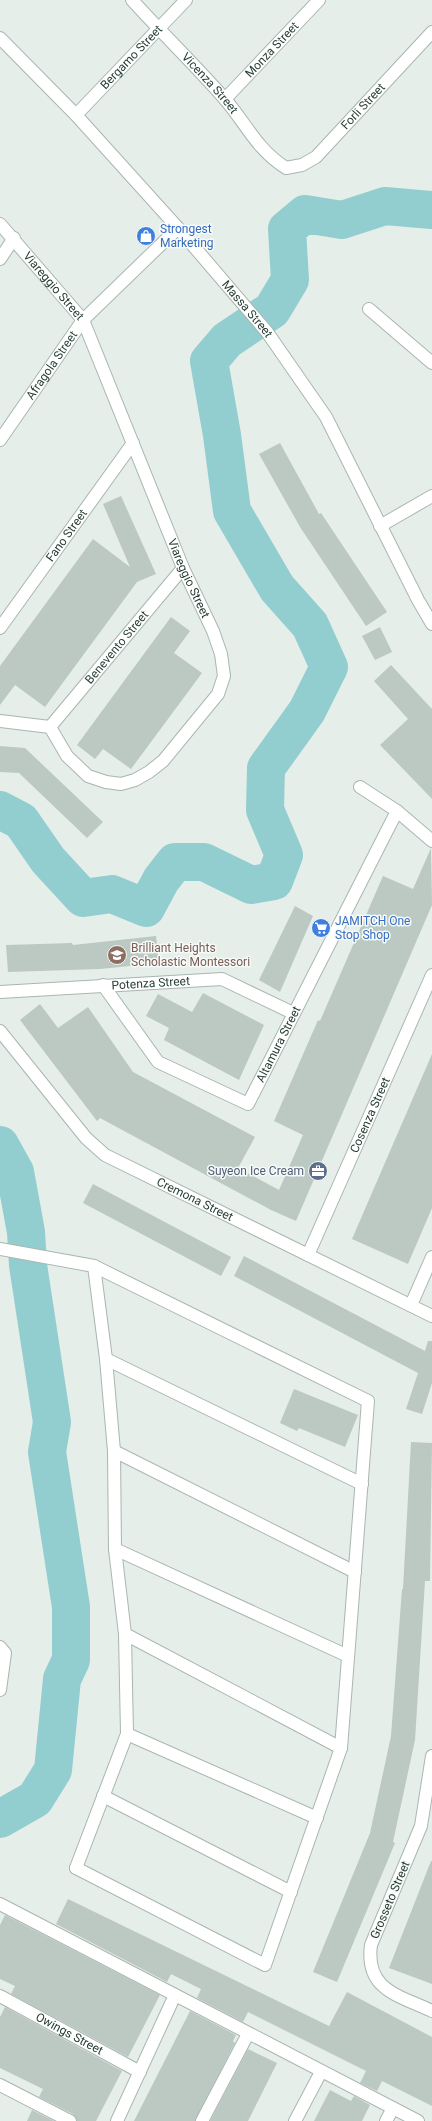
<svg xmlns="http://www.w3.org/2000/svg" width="432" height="2121" font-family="Roboto,sans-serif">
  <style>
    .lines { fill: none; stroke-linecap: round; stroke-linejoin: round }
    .river { stroke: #92cecf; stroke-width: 38 }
    .building { fill: #bbc9c2 }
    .minor-casing { stroke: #a9b6af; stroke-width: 14 }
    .tertiary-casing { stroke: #a9b6af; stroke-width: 14 }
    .minor { stroke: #fff; stroke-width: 12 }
    .tertiary { stroke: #fff; stroke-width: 12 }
    .labels { text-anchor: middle; stroke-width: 3; stroke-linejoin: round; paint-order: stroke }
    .street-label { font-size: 12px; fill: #263f35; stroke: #f7faf8 }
    .shop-label { font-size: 12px; fill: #366cbe; stroke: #f7faf8; text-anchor: start }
    .education-label { font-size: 12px; fill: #785e54; stroke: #f7faf8; text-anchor: start }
    .service-label { font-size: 12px; fill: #4e5e75; stroke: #f7faf8; text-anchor: end }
  </style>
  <rect width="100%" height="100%" fill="#e6eee9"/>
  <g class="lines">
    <!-- river -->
    <path class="river" d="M0,810L21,821L48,860L83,898L112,894L146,908L161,880L175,862H204L251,885L274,881L284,855L265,810L266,768L307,711L329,667L310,625L277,588L232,511L222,435L209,361L227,340L272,310L290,280L287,229L305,214L342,220L385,206L432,210
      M0,1145L15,1172L26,1232L28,1265L52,1422L47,1452L71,1607V1660L62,1679L53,1770L35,1799L0,1819"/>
  </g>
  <!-- building -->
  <path class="building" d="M280,443L319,514L321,513L387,612L366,626L300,527L259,454Z
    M121,496L156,574L137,582L45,707L15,685L0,705V666L93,539L130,567L103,504Z
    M171,617L190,631L174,653L202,673L131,769L103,749L95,759L77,745Z
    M380,627L392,652L375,660L362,636Z
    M391,665L432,709V799L380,745L408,719L374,681Z
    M0,746L25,748L103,822L87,838L19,773L0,772Z
    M431,848L432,905L296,1221L271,1210L100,1118L97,1121L20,1020L40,1004L58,1028L88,1007L133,1072L255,1137L238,1168L279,1190L303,1135L274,1121L318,1020L320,1021L383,876L413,889Z
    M295,906L313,916L280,992L259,980Z
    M156,936L159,963L100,969L8,972L6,945L72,943L73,945Z
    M203,993L264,1025L239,1080L164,1040L169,1028L146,1016L158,994L192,1012Z
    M432,1054V1208L408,1264L352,1239Z
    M93,1184L231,1257L221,1276L83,1203Z
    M244,1256L425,1351L428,1341H432V1383L422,1414L406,1409L418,1373L234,1276Z
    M294,1389L358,1415L345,1447L299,1428L297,1431L280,1423Z
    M411,1442L432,1443L430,1581H425L415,1740L393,1842L395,1843L337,1982L313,1972L370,1833L391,1736L402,1589H403Z
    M431,1861H432V1984L389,1968Z
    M68,1899L329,2026L347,1992L432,2037V2106L382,2081L377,2091L360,2083L366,2071L248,2012L243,2022L197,1998L201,1989L171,1974L167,1982L56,1924Z
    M5,1915L160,1995L128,2057L11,1994L15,1986L0,1979V1925Z
    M5,2007L122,2071L96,2121H77L73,2114L39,2097L43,2089L0,2068V2017Z
    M190,2011L236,2035L233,2041L235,2043L195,2121H134Z
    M248,2049L277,2063L248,2121H210Z
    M330,2090L351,2101L354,2096L370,2105L362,2121H314Z
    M32,2110L54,2121H27Z"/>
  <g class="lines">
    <defs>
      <g id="minor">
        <path id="s1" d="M132,0C162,33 194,64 224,98C246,123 256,149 286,168L302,165L316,157L432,32"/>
        <path id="s2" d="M225,99L319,0"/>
        <path id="s3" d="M76,115L186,0"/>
        <path id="s4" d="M0,224L83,320L183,568L213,631L221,654L224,676L218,694L163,761L149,772L135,780L121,784L106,782L88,776L67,756L50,727L0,721"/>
        <path d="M0,259L14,238"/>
        <path d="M369,309L432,363"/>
        <path id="s5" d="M0,440L83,320L178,228"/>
        <path d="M380,526L432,496"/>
        <path id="s6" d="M0,628L133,443"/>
        <path id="s7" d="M50,727L183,568"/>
        <path d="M360,787L397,811L432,841"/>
        <path id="s8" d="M103,985L158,1062L248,1104L397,811"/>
        <path id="s9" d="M0,992L222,979L293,1013"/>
        <path id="s10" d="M0,1031L86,1138L105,1155L432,1316"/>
        <path id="s11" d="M308,1255L432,975"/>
        <path d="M411,1305L432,1257"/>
        <path d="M106,1359L362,1484"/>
        <path d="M114,1451L355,1572"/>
        <path d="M115,1549L348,1656"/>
        <path d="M125,1634L341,1748"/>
        <path d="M0,1647L5,1653L0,1690"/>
        <path d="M127,1734L317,1818"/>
        <path d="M432,1756L421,1826L371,1945C365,1990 398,1995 432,2011"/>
        <path d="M103,1796L291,1892"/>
        <path d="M76,1868L265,1965L341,1748L368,1401L94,1266"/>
        <path d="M0,1904L418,2121"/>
        <path id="s12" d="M0,1996L140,2072"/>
        <path d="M117,2121L175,1995"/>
        <path d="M202,2121L248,2034"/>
        <path d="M295,2121L321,2072"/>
        <path d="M386,2121L393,2108"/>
      </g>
      <g id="tertiary">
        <path id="s13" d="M0,38L76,115L178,228L267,332L326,417L418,600L432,624"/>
        <path d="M0,1249L94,1266L106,1359L114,1451L115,1549L125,1634L127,1734L76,1868"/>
        <path d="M0,2085L70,2121"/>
      </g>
    </defs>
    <!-- minor casing -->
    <use href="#minor" class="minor-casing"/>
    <!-- tertiary casing -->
    <use href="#tertiary" class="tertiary-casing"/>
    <!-- minor -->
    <use href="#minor" class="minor"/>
    <!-- tertiary -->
    <use href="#tertiary" class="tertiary"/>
  </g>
  <!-- icons -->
  <defs>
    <symbol id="shop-disc" viewBox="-11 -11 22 22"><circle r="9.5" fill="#3f7fe0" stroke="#f7faf8"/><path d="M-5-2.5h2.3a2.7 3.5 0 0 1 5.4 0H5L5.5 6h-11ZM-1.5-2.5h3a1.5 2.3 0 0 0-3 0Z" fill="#fff"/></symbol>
    <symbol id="supermarket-disc" viewBox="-11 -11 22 22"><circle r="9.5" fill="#3f7fe0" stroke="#f7faf8"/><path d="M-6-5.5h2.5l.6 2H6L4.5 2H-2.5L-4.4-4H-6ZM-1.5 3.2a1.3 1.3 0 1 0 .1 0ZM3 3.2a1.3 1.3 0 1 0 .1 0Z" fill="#fff"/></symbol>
    <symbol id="school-disc" viewBox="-11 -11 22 22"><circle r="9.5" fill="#8d6e63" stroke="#f7faf8"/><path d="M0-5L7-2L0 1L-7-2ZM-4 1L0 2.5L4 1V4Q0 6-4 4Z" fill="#fff"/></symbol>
    <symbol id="office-disc" viewBox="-11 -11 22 22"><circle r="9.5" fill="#5c6f8a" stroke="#f7faf8"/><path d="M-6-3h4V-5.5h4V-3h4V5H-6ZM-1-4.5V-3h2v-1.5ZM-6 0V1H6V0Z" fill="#fff"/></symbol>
  </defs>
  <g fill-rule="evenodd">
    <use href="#shop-disc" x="135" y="225" width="22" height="22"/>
    <use href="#supermarket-disc" x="310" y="917" width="22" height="22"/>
    <use href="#school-disc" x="106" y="944" width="22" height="22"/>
    <use href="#office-disc" x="307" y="1160" width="22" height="22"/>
  </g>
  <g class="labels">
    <!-- street labels -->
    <g class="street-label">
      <text dy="4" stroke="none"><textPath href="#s2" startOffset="68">Monza Street</textPath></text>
      <text dy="4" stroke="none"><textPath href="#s3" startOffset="80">Bergamo Street</textPath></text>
      <text dy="4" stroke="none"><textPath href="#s1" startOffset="114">Vicenza Street</textPath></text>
      <text dy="4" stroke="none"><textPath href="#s1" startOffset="330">Forli Street</textPath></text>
      <text dy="4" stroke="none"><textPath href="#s4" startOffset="82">Viareggio Street</textPath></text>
      <text dy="4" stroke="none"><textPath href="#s13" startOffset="367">Massa Street</textPath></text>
      <text dy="4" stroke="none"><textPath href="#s5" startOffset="91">Afragola Street</textPath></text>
      <text dy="4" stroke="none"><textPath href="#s6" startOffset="114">Fano Street</textPath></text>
      <text dy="4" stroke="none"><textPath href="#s4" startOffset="406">Viareggio Street</textPath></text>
      <text dy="4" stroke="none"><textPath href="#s7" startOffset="104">Benevento Street</textPath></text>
      <text dy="4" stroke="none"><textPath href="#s9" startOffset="151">Potenza Street</textPath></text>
      <text dy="4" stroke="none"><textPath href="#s8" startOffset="261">Altamura Street</textPath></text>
      <text dy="4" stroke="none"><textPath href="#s11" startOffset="153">Cosenza Street</textPath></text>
      <text dy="4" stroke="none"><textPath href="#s10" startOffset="263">Cremona Street</textPath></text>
      <text transform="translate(390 1900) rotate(-67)" y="4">Grosseto Street</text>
      <text dy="4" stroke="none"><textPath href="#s12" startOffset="79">Owings Street</textPath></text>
    </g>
    <!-- shop labels -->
    <g class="shop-label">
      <text x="160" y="233">Strongest<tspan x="160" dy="14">Marketing</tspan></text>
      <text x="335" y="925">JAMITCH One<tspan x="335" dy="14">Stop Shop</tspan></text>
    </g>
    <!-- education labels -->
    <g class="education-label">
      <text x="131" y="952">Brilliant Heights<tspan x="131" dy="14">Scholastic Montessori</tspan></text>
    </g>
    <!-- service labels -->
    <g class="service-label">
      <text x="304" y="1175">Suyeon Ice Cream</text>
    </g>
  </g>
</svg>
